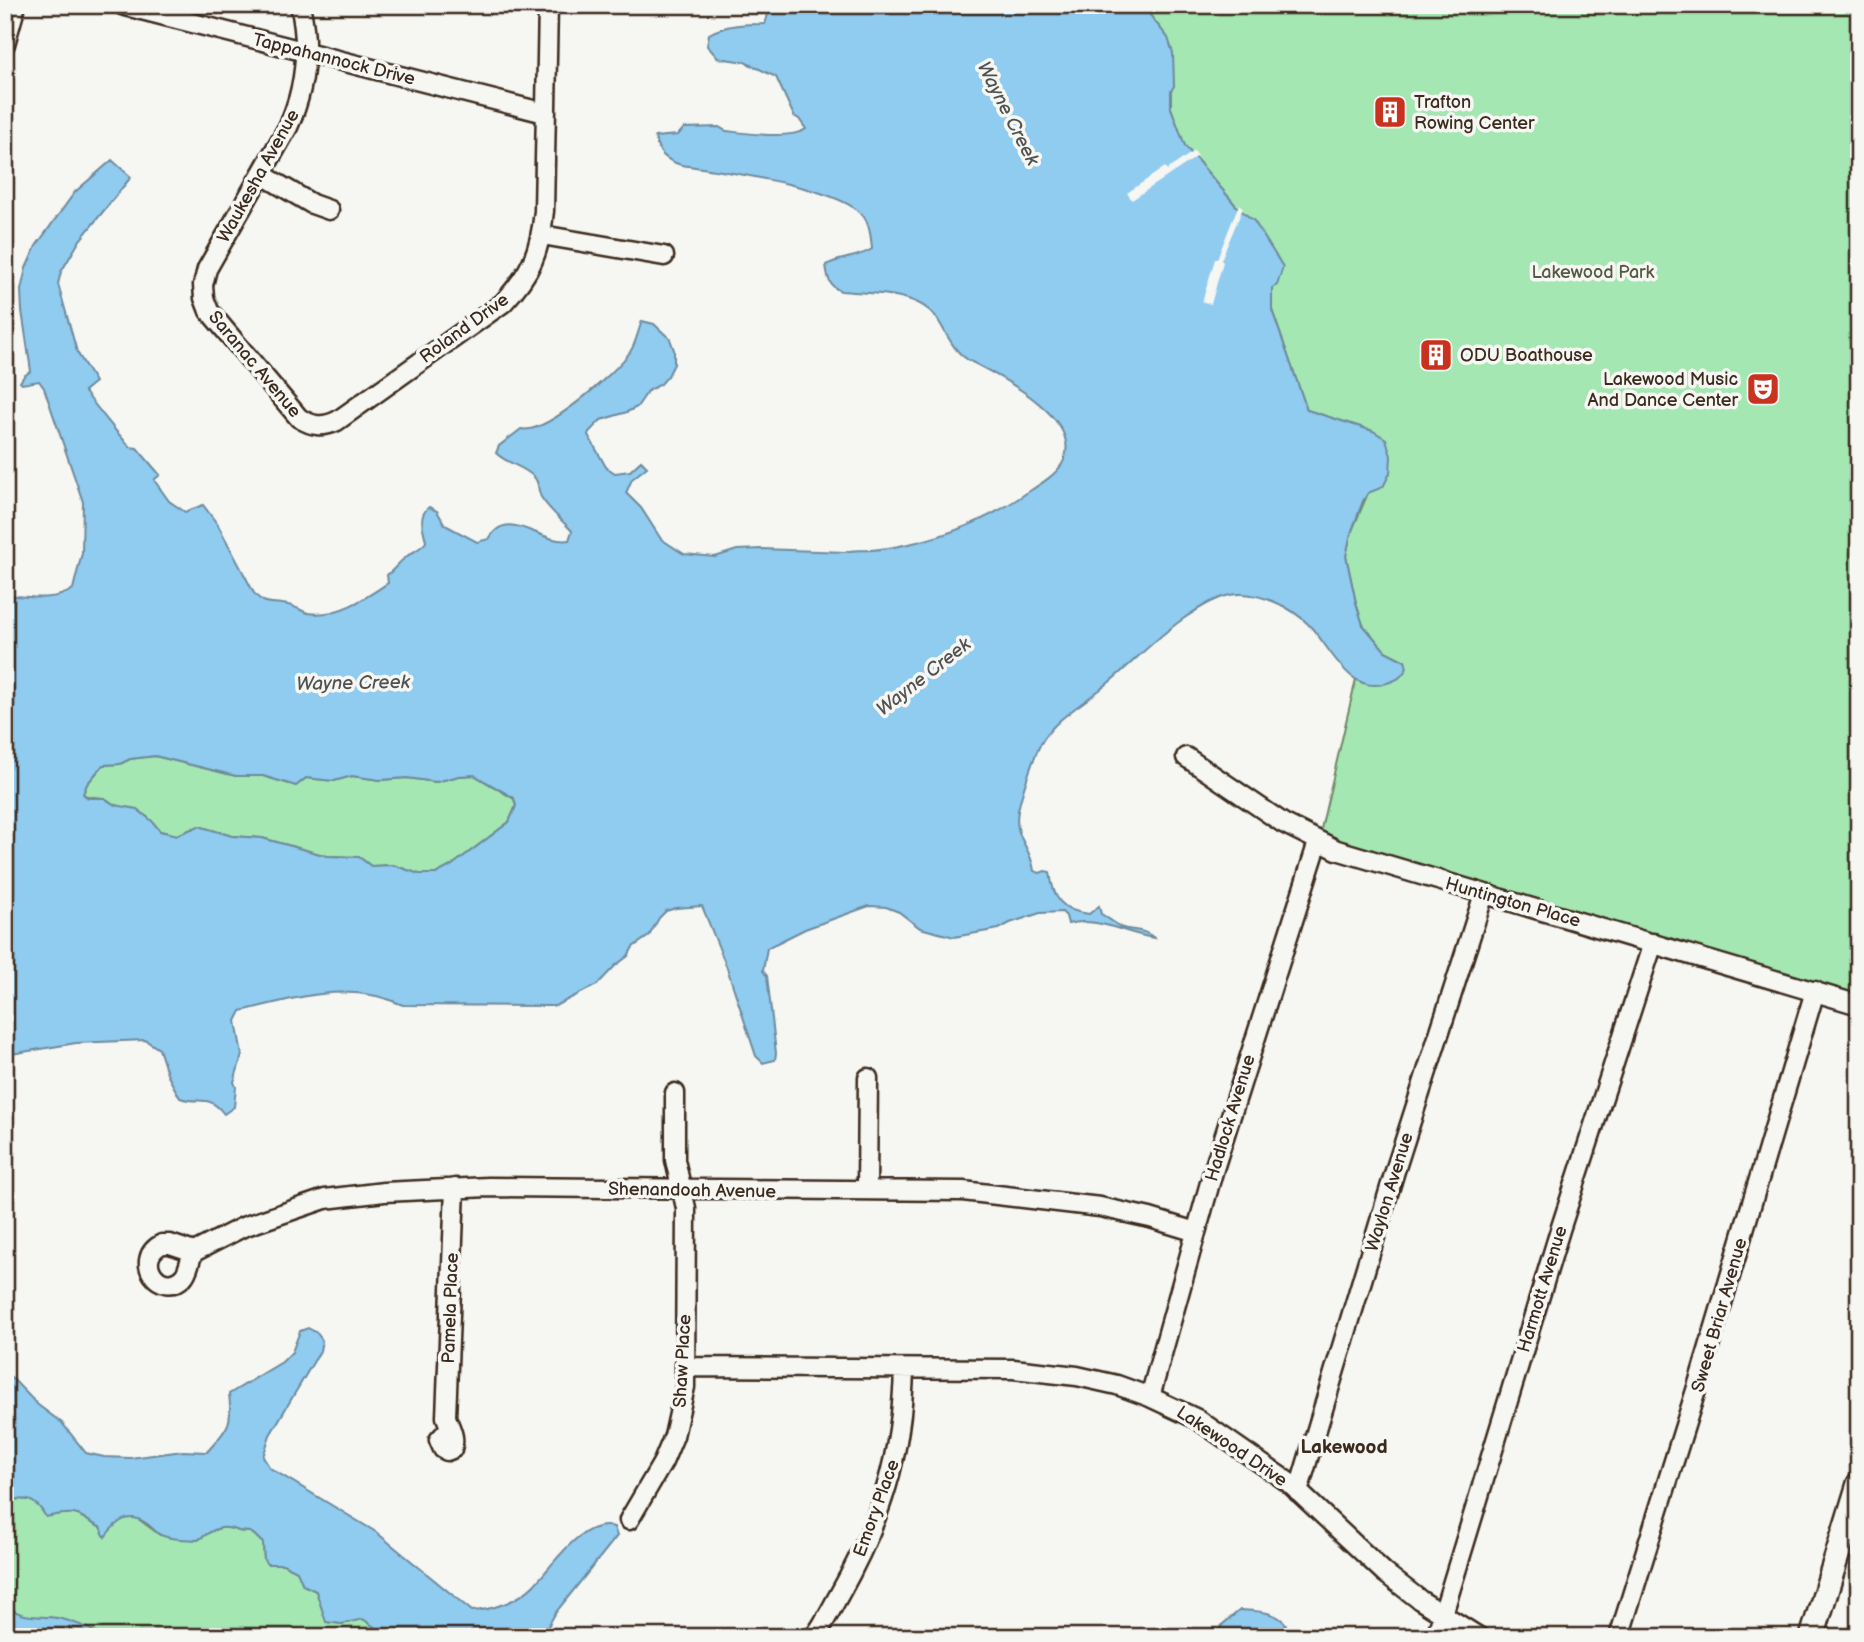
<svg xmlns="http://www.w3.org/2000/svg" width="1864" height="1642" font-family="'Balsamiq Sans',sans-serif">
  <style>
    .green { fill: #a4e7b2; stroke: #708868; stroke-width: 2 }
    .water { fill: #90cbf0; stroke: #6e8b9c; stroke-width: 2; fill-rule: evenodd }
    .pier { fill: #f6f6f2 }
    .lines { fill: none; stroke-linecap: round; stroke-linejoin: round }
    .minor-casing { stroke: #3b2a1e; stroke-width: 23 }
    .tertiary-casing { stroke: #3b2a1e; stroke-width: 28 }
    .minor { stroke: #f6f6f2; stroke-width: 18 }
    .tertiary { stroke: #f6f6f2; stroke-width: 23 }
    .labels { text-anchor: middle; stroke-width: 7; stroke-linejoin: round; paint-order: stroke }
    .street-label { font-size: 18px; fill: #3b2a1e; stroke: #f6f6f2 }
    .poi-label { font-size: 18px; fill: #3b2a1e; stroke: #f6f6f2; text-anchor: start }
    .park-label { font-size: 18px; fill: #555943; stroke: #f6f6f2 }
    .water-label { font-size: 19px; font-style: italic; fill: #505252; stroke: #f6f6f2 }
    .neighbourhood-label { font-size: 19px; font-weight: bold; fill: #3b2a1e; stroke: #f6f6f2 }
  </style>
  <rect width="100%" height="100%" fill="#f6f6f2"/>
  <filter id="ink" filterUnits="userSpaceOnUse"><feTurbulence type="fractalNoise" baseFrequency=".0143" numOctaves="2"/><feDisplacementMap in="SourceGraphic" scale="14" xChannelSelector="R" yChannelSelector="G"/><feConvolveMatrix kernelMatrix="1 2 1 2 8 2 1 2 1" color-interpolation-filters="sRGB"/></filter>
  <g filter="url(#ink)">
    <!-- green -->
    <path class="green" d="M1149,5H1859V1006L1318,842L1356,679L1363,683L1405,661L1385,651L1363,625L1356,603L1346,556L1351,533L1368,493L1373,431L1307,410L1272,310V288L1238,208L1185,146L1171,108L1168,38L1150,15Z
      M155,756L236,776H263L296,786L306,778L334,781L352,776L380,780L407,778L436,782L459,776L474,775L514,799L516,806L509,822L451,866L436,874H419L393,865L371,866L359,857L327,856L262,838L232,836L199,826L177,835L160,831C143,809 140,814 116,805C112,804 110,801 106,799C98,796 91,799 83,794L87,784L103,765L120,764L130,759Z
      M5,1500C26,1498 35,1497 46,1516C55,1515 69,1512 78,1515C85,1518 92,1524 100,1527L125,1518H137L160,1535L198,1540C214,1529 220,1524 239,1531C242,1532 246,1531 250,1532C255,1534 259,1540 263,1543L264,1560L283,1564L298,1571L303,1585L316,1591L327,1622L342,1624L363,1619L389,1637H102L58,1618L25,1616L11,1610L5,1602Z"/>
    <!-- water -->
    <path class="water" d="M766,5H1149L1150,15L1168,38L1173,53L1174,86L1171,91V108L1185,146L1238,208L1254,221L1283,267L1277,285L1272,288V310L1307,410L1373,431L1386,439L1391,456L1390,473L1383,487L1368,493L1363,501L1351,533L1346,556L1356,603L1363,625L1385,651L1405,661L1407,668C1401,678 1397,680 1387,683C1348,696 1330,645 1308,624C1291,607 1265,595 1241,594C1222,593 1199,608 1183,619C1154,639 1130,666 1102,688C1080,706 1054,719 1040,745C1033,759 1021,795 1018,811C1013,838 1031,846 1034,871L1040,873L1045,871L1050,872C1053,898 1061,911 1089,914L1099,906L1101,914C1108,918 1115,924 1121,927C1133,932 1143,928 1154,938C1125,934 1097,916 1068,924L1066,916L1062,912L1040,913L1010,923L999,929L954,937L920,928L899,912L886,907L869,906L805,929L767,948L763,971L767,976L776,1053L775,1060L763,1063L756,1056L727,968L702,906L676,908L666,911L659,918L649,936L633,947L628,956L615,966L597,985L555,1006L403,1005C347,980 298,998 241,1011L236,1021L242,1055L234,1082L236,1087L234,1107L224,1114C208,1093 201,1105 180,1098L168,1076L159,1049L145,1040L76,1043L5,1055V595C27,597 55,602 73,589L82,553L83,502L44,388L39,381L22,384L20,382L24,376L31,371L22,311L21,290L26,268L36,246L75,192L112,160L131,177L80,240L61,272L58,284L77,352L95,382L84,391L116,431L130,447L137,448L160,475L154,480L169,501L185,512L203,505L218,525L254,593C265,607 273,601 288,605C295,606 301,611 308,613C337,618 366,598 388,583L387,575C395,569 399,562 406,557C413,551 421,549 426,542C424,529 417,516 429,507L437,511L445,525L477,542L489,539C508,505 541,545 569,540L572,531C562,520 549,510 541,497C537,490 540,483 534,477C524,466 507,464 496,453L499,446L521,429C546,435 615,373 630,352C636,343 638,331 642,321L654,324L670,339L674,350V364L668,376L661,384L648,391L637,407L627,412L601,420L589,432L588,435L606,467L615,473L630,471L641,461L647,467L632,479L626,493L641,508L661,539L684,554L715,557L737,550L762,549L845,552C854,549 862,551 871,550C885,549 900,546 913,543C952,534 992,517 1025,494C1037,486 1054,477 1062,464C1087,420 1001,377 972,362C953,353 947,333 936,317C915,291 871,294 841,291C828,286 828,277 826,265C842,257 858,258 872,249C871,238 870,226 864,217C843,187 720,171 681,165C666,160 658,154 655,137L678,135L684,128L719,127L726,131C745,133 790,140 806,129L799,119L794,116L776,77L745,62L718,58L707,46L709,34C727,24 745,24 765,24L769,11ZM155,756L236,776H263L296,786L306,778L334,781L352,776L380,780L407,778L436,782L459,776L474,775L514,798L516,806L509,822L451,866L436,874H419L393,865L371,866L359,857L327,856L262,838L232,836L199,826L177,835L160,831L152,821L137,809L115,805L104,798H88L83,794L87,784L103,765L120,764L130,759Z
      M308,1328L317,1333L322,1340L320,1351L270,1435L263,1457L270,1468L376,1532L472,1611C492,1610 518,1601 533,1586C553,1566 581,1518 614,1527L617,1536L556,1612L542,1637H389L363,1619L342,1624L326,1622L316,1591L303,1585L297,1571L283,1564H267L264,1560L263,1543C259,1540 255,1534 250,1532C246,1531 242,1532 239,1531C220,1524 214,1529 198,1540C186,1539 169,1540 159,1534C154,1531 151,1526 146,1523C128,1511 116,1522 105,1537L100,1527C92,1524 85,1518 78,1515C69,1512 55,1515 46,1517C35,1497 26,1498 5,1500V1371L38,1405L62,1423L86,1453L104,1457L130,1458L183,1451L207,1452C227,1429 233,1426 229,1394L282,1362L292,1352L300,1331Z
      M5,1602C18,1620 36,1615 56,1618C69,1620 92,1628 102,1637H5Z
      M1240,1610C1256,1611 1276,1611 1286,1624L1281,1637H1215L1223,1624Z"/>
    <!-- pier -->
    <path class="pier" d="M1194,151L1198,156L1132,200L1127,193L1165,167L1167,170Z
      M1239,204L1243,208L1221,260L1223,262L1211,304L1202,302L1215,259H1217Z"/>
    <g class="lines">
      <defs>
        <path id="minor" d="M122,5L545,113
          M300,5C310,48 306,87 288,127L207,269L203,285L204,298L209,311L299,418C312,426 322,428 337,421L503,303C531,273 540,252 544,211L548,5
          M5,44L16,5
          M261,174L312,204L329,210
          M542,235L664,256
          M1186,757L1283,823L1337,850L1859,1005
          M867,1190L868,1078
          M162,1244H170L194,1252C189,1260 189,1271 183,1277C162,1299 131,1260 162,1244Z
          M194,1252L243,1227L325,1199L384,1192L488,1187L963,1191L1100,1207L1150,1218L1196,1232
          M685,1367L1013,1369L1077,1376L1117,1385L1150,1397L1197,1419L1288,1482L1385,1573L1420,1600L1479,1637
          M1150,1397L1213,1172L1318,842
          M450,1428L439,1440L443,1449L447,1451L452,1449C456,1437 450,1428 446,1417L455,1188
          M1298,1492L1395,1171L1484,894
          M629,1520L663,1462L674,1436L685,1387L686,1208L675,1160V1093
          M814,1637C824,1624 831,1609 839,1595C881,1520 902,1456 904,1369
          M1436,1637L1560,1230L1653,943
          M1619,1637L1698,1384L1815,991"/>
        <path id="tertiary" d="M1812,1637L1859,1484"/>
      </defs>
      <!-- minor casing -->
      <use href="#minor" class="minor-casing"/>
      <!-- tertiary casing -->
      <use href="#tertiary" class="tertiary-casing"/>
      <!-- minor -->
      <use href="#minor" class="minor"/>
      <!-- tertiary -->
      <use href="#tertiary" class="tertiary"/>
    </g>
  </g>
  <!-- icons -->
  <defs>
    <symbol id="building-square" viewBox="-11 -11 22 22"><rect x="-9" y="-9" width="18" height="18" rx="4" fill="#c8321e" stroke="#f6f6f2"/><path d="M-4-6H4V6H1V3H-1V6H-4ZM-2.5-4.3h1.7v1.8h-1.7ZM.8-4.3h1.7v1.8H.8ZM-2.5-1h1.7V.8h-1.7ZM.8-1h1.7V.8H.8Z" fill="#fff"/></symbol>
    <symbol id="theatre-square" viewBox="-11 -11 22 22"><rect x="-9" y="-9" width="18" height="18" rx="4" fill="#c8321e" stroke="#f6f6f2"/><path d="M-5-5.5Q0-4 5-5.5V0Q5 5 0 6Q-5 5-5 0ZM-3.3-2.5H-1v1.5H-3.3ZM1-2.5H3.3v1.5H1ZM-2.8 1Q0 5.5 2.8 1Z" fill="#fff"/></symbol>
  </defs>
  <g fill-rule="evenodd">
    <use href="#building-square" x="1371" y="93" width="38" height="38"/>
    <use href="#building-square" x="1417" y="336" width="38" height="38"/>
    <use href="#theatre-square" x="1744" y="370" width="38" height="38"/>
  </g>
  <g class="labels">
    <!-- street labels -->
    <g class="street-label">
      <text transform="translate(334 59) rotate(14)" y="6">Tappahannock Drive</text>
      <text transform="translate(258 176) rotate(-61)" y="6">Waukesha Avenue</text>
      <text transform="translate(464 328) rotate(-36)" y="6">Roland Drive</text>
      <text transform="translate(255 364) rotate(50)" y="6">Saranac Avenue</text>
      <text transform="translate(1513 902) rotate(16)" y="6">Huntington Place</text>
      <text transform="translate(1230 1118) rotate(-73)" y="6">Hadlock Avenue</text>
      <text transform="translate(692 1190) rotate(1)" y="6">Shenandoah Avenue</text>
      <text transform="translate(1389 1192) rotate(-73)" y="6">Waylon Avenue</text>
      <text transform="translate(1542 1289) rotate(-73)" y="6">Harmott Avenue</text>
      <text transform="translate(450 1308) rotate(-88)" y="6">Pamela Place</text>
      <text transform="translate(1719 1315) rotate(-74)" y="6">Sweet Briar Avenue</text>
      <text transform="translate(682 1361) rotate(-87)" y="6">Shaw Place</text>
      <text transform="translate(1232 1446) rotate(34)" y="6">Lakewood Drive</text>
      <text transform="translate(876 1508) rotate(-70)" y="6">Emory Place</text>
    </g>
    <!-- poi labels -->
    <g class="poi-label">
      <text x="1414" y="108">Trafton<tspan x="1414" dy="21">Rowing Center</tspan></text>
      <text x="1460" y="361">ODU Boathouse</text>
      <text x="1738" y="385" text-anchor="end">Lakewood Music<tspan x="1738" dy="21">And Dance Center</tspan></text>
    </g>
    <!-- park labels -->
    <g class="park-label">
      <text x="1593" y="278">Lakewood Park</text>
    </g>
    <!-- water labels -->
    <g class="water-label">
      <text transform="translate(1009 113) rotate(63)" y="7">Wayne Creek</text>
      <text transform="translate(923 676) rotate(-38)" y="7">Wayne Creek</text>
      <text transform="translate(353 682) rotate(-1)" y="7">Wayne Creek</text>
    </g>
    <!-- neighbourhood labels -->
    <g class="neighbourhood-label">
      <text x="1344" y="1453">Lakewood</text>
    </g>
  </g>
  <!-- margin -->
  <rect width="1864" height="1642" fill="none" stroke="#f6f6f2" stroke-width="28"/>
  <rect x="14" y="14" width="1836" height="1614" fill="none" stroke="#3b2a1e" stroke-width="2.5" filter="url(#ink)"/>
</svg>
